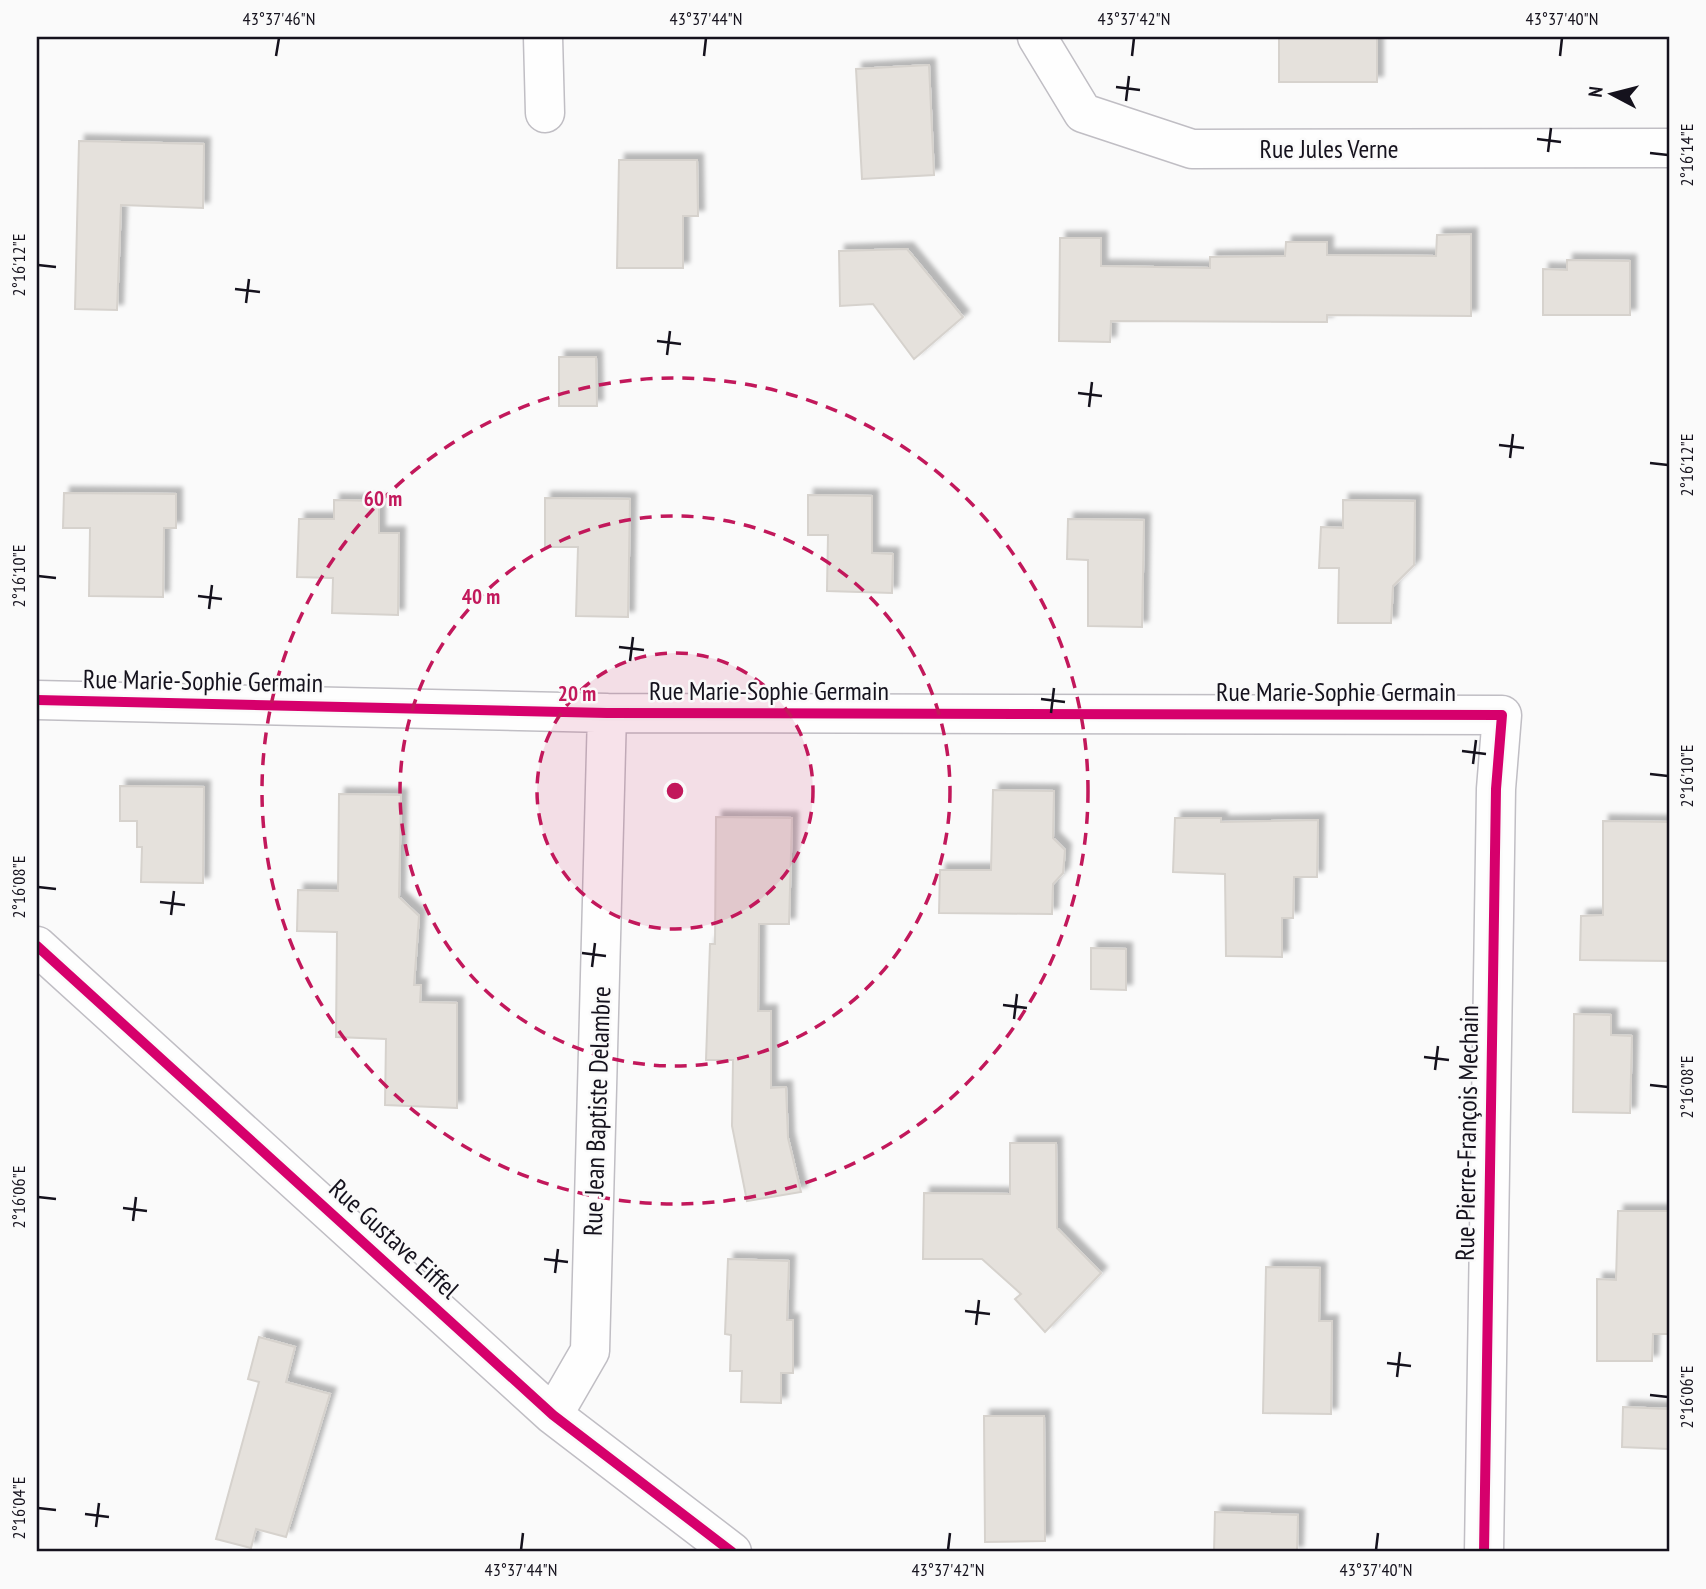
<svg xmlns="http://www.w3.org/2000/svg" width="1706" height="1589" font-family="'PT Sans Narrow',sans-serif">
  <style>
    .building { fill: #e5e1dc; stroke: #d6d2cd; stroke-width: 2; filter: url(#shadow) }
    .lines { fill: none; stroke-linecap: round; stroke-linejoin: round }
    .minor-casing { stroke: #c0bec4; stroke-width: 41 }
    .minor { stroke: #fefefe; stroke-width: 38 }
    .cycleway-casing { stroke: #fafafa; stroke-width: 15 }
    .cycleway { stroke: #d6006c; stroke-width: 10 }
    .ticks { fill: none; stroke: #15121d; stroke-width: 2.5 }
    .ring { fill: none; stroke: #c2185b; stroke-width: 3.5; stroke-dasharray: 12 9 }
    .labels { text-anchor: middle; stroke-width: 5; stroke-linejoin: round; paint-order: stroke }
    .street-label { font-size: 26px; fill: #15121d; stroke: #fafafa }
    .centre { fill: #c2185b; stroke: #fafafa; stroke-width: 3.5 }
    .ring-label { font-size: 21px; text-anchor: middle; font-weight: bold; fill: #c2185b; stroke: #fafafa; stroke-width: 5; stroke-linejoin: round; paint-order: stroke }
    .neatline { fill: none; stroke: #15121d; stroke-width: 2.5 }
    .ticks-label { font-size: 18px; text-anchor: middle; fill: #15121d }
  </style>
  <defs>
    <filter id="shadow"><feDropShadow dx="6" dy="-6" stdDeviation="2" flood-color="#0004"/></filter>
  </defs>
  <rect width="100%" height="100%" fill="#fafafa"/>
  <!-- building -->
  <path class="building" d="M1279,37H1377V82H1279Z
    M929,65L934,175L862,179L856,69Z
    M79,141L204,144L203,208L121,205L117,310L75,309Z
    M619,160H697L698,216H683V268H617Z
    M1471,234V316L1327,315V322L1111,321L1110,342L1059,341L1060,238H1101V266L1210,268V257L1285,256L1286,242H1327V255L1436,256L1437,235Z
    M907,249L963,317L914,359L873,304L840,306L839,251Z
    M1567,260L1630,261V315H1543V269L1567,270Z
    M559,357H596L597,406H559Z
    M64,493L176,494V528H164L163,597L89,596L90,528H63Z
    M808,495L872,496V553L893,554L892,593L827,591L828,535H808Z
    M545,498L630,499L628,617L576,616L578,547H545Z
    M334,500L379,501V533H399L398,615L332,613L333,578L297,577L299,519H334Z
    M1343,500L1415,501L1414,565L1393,586L1391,623H1338L1339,568H1319L1321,527L1343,528Z
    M1068,519L1144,520L1142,627L1088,626V560L1067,559Z
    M120,786L204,787L203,883L141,882L142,847H137V821H120Z
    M993,790L1054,791L1053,838L1065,850L1063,873L1053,884L1052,914L939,913L940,870H991Z
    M339,794L401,795L399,897L419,916L414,985H421L420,1002L457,1003V1108L385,1105L386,1039L336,1037L337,932L297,931L298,890L338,891Z
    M716,817L792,818L789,924H759L758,1011H771V1088L786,1087L788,1138L801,1192L747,1201L732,1126L733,1060H706L710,944H715Z
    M1175,818H1221V822L1318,820L1317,877H1294L1293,918H1282V957L1226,956L1225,874L1173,872Z
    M1603,821L1669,822V961L1580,960L1581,916L1603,915Z
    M1091,948L1126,949V990L1091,989Z
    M1574,1014L1611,1015V1035L1632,1036L1630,1113L1573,1112Z
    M1010,1143H1056L1057,1228L1101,1273L1045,1332L1015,1299L1021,1294L982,1259H923L924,1193L1010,1194Z
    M1618,1211H1669V1334H1653L1652,1361H1597V1279L1616,1280Z
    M728,1259L789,1261L787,1320H793V1373H781V1403L741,1402L742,1371H730L731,1335L725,1334Z
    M1266,1267L1320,1268L1319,1321H1332L1331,1414L1263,1413Z
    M259,1337L295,1347L286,1382L330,1394L286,1537L256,1529L251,1548L216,1539L259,1382L248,1379Z
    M1623,1407L1669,1409V1449L1622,1447Z
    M984,1416H1044L1045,1541L985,1542Z
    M1215,1512L1298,1515L1297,1552H1214Z"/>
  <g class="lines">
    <defs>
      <path id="minor" d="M543,37L545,113
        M1037,37L1083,113L1192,149L1669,148
        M37,700L607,713L1502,715L1496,789L1484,1552
        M37,946L553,1415L732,1552
        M553,1415L590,1351L607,713"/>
    </defs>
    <!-- minor casing -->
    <use href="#minor" class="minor-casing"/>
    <!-- minor -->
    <use href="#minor" class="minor"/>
    <defs>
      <path id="cycleway" d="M37,700L607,713L1502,715L1496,789L1484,1552
        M37,946L553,1415L732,1552"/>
    </defs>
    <!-- cycleway casing -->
    <use href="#cycleway" class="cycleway-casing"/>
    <!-- cycleway -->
    <use href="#cycleway" class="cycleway"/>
  </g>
  <!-- ticks -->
  <path class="ticks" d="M276,56L279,38M704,56L706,38M1132,56L1134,38M1560,56L1562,38M1116,87L1140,90M1126,101L1129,76M1537,139L1561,142M1548,152L1551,128M1650,153L1668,155M38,265L56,267M235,289L260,292M246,303L249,279M657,341L681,344M667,355L670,331M1078,393L1102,396M1089,407L1092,382M1499,445L1524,448M1510,458L1513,434M1650,463L1668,465M38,576L56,578M198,596L222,599M209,609L212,585M619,647L644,650M630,661L633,637M1041,699L1065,702M1051,713L1054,688M1462,751L1486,754M1473,764L1476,740M1650,774L1668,776M38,887L56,889M160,902L185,905M171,915L174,891M582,953L606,956M592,967L595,943M1003,1005L1027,1008M1014,1019L1017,994M1424,1057L1449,1060M1435,1070L1438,1046M1650,1085L1668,1087M38,1197L56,1199M123,1208L147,1211M133,1221L136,1197M544,1259L568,1262M555,1273L558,1249M965,1311L990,1314M976,1325L979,1300M1387,1363L1411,1366M1397,1377L1400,1352M1650,1395L1668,1397M38,1508L56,1510M85,1514L109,1517M96,1527L99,1503M521,1550L523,1533M948,1550L950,1533M1376,1550L1378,1533"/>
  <!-- distance rings -->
  <circle cx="675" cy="791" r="138" fill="#c2185b" fill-opacity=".12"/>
  <g class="ring">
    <circle cx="675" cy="791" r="138"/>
    <circle cx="675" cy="791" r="275"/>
    <circle cx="675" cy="791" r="413"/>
  </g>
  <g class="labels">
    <!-- street labels -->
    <g class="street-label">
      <text x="1329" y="158">Rue Jules Verne</text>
      <text transform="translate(203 681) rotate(1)" y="9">Rue Marie-Sophie Germain</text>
      <text x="769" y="700">Rue Marie-Sophie Germain</text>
      <text x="1336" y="701">Rue Marie-Sophie Germain</text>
      <text transform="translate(597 1111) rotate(-88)" y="9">Rue Jean Baptiste Delambre</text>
      <text transform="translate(1467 1133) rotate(-89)" y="9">Rue Pierre-François Mechain</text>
      <text transform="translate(394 1239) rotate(42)" y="9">Rue Gustave Eiffel</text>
    </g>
  </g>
  <circle cx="675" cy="791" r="10" class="centre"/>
  <g class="ring-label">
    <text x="383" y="506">60 m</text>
    <text x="481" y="604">40 m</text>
    <text x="577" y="701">20 m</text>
  </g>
  <!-- border -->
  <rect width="1706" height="1589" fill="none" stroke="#fafafa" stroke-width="77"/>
  <!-- north arrow -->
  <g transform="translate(1612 94) rotate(277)" stroke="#fafafa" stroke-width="5" paint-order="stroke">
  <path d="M0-5L12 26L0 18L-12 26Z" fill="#15121d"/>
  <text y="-10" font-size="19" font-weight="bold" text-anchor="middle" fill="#15121d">N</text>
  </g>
  <rect x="38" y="38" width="1630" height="1512" class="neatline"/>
  <g class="ticks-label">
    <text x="279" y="25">43°37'46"N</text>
    <text x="706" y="25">43°37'44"N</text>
    <text x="1134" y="25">43°37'42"N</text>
    <text x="1562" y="25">43°37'40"N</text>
    <text transform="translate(1687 155) rotate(-90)" y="6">2°16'14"E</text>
    <text transform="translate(19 265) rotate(-90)" y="6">2°16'12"E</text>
    <text transform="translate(1687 465) rotate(-90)" y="6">2°16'12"E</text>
    <text transform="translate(19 576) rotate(-90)" y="6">2°16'10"E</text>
    <text transform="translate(1687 776) rotate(-90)" y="6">2°16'10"E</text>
    <text transform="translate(19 887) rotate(-90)" y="6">2°16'08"E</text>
    <text transform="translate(1687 1087) rotate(-90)" y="6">2°16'08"E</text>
    <text transform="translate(19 1197) rotate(-90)" y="6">2°16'06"E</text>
    <text transform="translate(1687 1397) rotate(-90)" y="6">2°16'06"E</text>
    <text transform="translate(19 1508) rotate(-90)" y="6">2°16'04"E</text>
    <text x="521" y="1576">43°37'44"N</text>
    <text x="948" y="1576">43°37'42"N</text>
    <text x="1376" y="1576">43°37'40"N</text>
  </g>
</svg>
